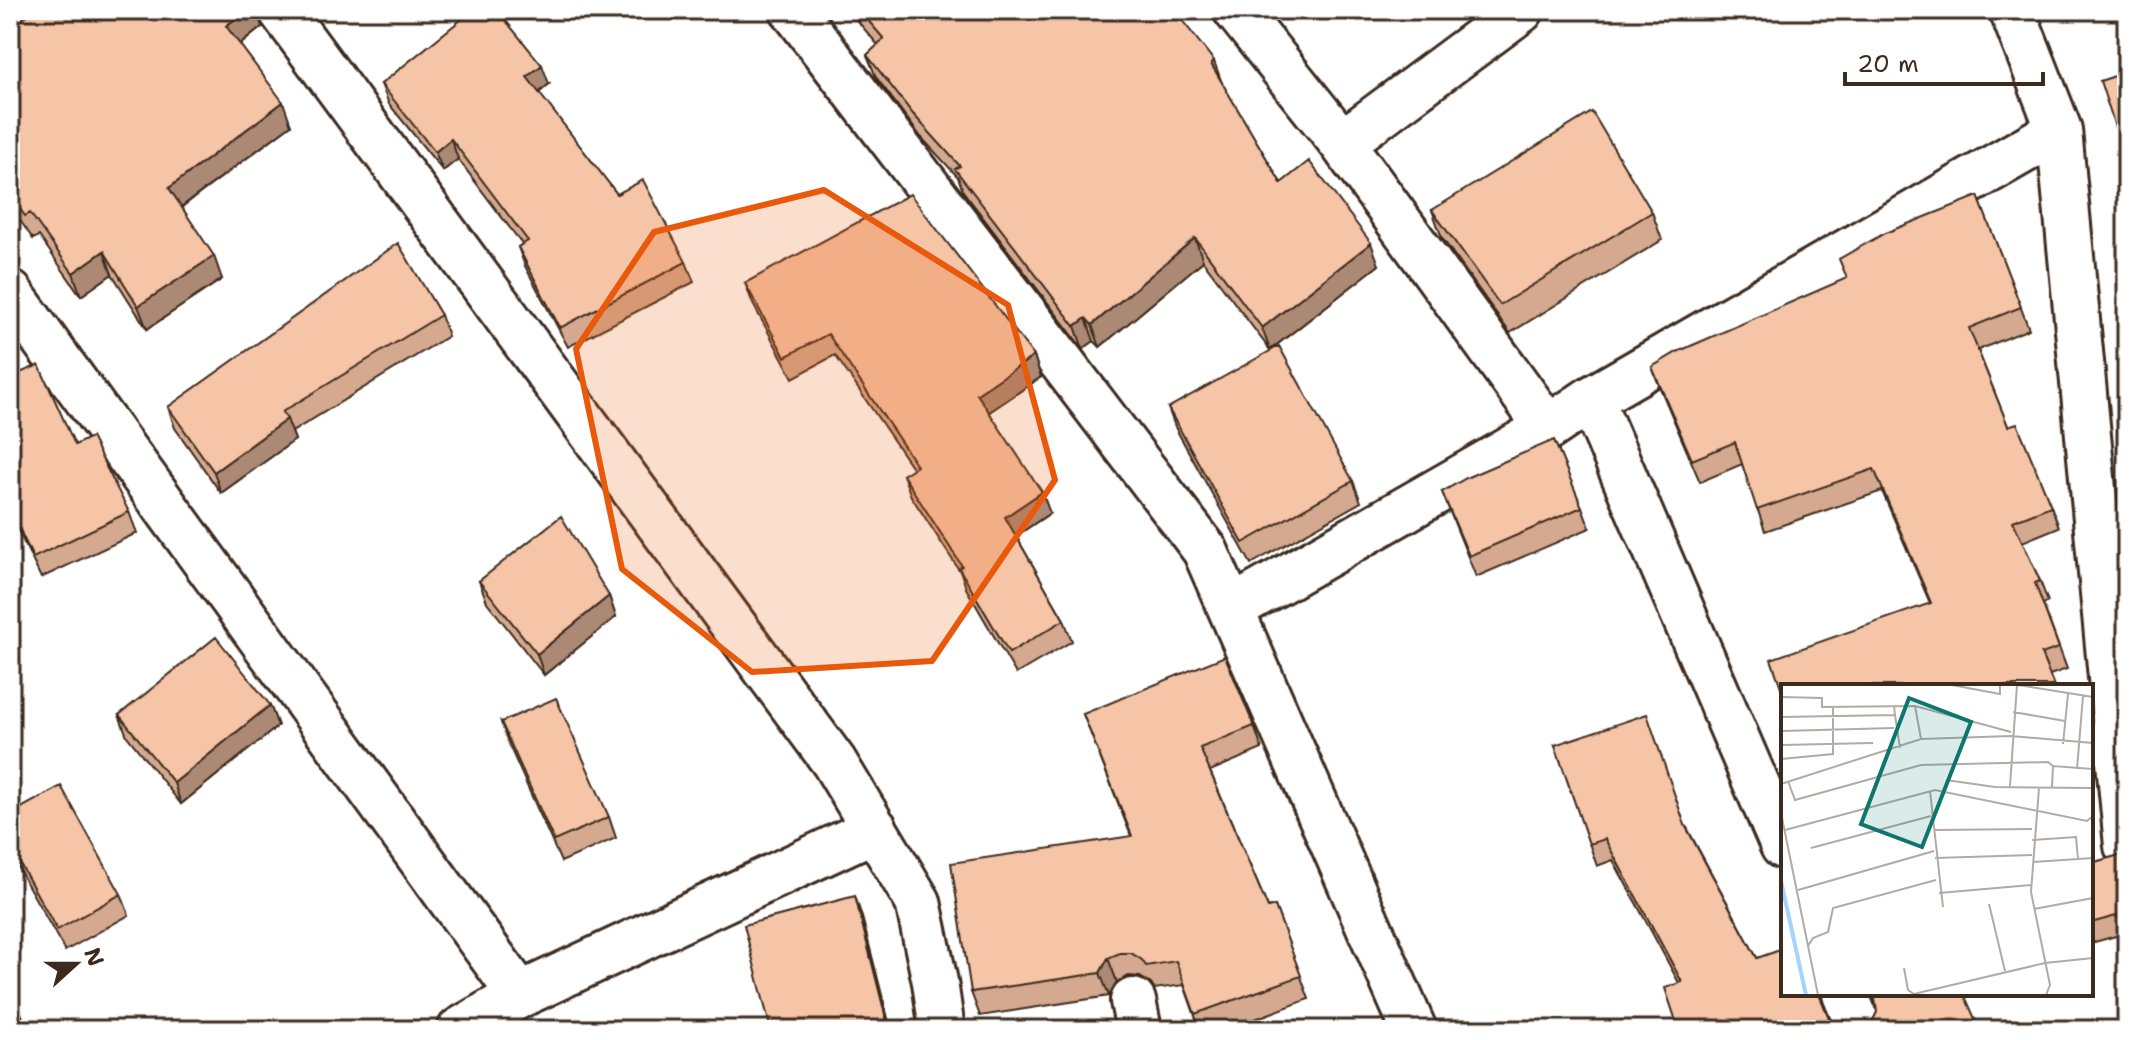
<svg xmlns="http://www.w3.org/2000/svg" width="2137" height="1040" font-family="'Shantell Sans',sans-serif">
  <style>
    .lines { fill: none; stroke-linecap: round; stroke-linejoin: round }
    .minor-casing { stroke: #3b2a1e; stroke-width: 50 }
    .minor { stroke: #fff; stroke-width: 44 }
    .wall { fill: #d4a98f; stroke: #3b2a1e; stroke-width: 2 }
    .shaded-wall { fill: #ac8974; stroke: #3b2a1e; stroke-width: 2 }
    .building { fill: #f6c4a6; stroke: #3b2a1e; stroke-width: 2 }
    .marked { fill: #e8590c; fill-opacity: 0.2; stroke: #e8590c; stroke-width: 6; stroke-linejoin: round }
    .inset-river { fill: none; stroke: #a3d3ff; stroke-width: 4 }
    .inset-road { fill: none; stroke: #b1aaa5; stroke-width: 2 }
    .view { fill: #0f766e; fill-opacity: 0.15; stroke: #0f766e; stroke-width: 4 }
    .inset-edge { fill: none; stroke: #3b2a1e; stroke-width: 4 }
  </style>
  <rect width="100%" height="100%" fill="#fff"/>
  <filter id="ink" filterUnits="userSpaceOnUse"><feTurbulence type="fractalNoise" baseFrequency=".0125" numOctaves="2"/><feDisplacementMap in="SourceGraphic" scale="16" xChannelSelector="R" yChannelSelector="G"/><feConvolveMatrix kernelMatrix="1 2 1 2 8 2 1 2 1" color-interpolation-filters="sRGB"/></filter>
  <g filter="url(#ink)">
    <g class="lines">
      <defs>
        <path id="minor" d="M281,10L834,762L918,902L935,982L942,1030
          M793,10L1205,550L1414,1030
          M1236,10L1342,143L1548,428L1591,399L1783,846
          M2012,10L2059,130L2127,846
          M1342,143L1521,10
          M10,293L520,995
          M1591,399L2059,130
          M1231,609L1548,428
          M1845,994L1860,1030
          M1133,1001L1139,1030
          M460,1030L520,995L875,829"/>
      </defs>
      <!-- minor casing -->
      <use href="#minor" class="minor-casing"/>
      <!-- minor -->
      <use href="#minor" class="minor"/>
    </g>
    <!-- wall -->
    <path class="wall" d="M34,10H257L262,27L240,45L291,125L182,207L222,279L147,329L112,274L81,296L39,236L33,239L10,206V28Z
      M848,10H1174L1222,83L1281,183L1379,265L1270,350L1203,261L1100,347L1094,341L1083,349L963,191L958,177L921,137L876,77L867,55L878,45Z
      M381,84H549L539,93L617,194L686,262L694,282L568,347L525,266L518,247L522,244L458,159L443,171L389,104Z
      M1978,196L2029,329L1978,350L2008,426L2051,506L2059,527L2022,542L2040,581L2048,602L2043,604L2067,669L2050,675L1930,603L1882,491L1765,531L1742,464L1700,482L1660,388L1652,367L1846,279Z
      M1432,210L1652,212L1662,240L1510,333L1442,238Z
      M745,283L1034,356L1041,377L989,412L1050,513L1016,536L1064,620L1072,641L1016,674L966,588L961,573L911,496L903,475L913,469L835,355L793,378L753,304Z
      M441,315L448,336L292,432L295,440L221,493L175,428L168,407Z
      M10,377L75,445L129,512L137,533L41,578L10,514Z
      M1168,408L1353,481L1361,502L1251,564L1176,429Z
      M1442,492L1582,507L1590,528L1476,577Z
      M479,581L609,596L616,617L544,675L487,602Z
      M270,705L278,726L181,804L127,736L119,715Z
      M1083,714L1254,726L1262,749L1210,771L1268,908L1275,906L1309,999L1225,1030H1200L1184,985L1154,989L1151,984L1140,977L1129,976L1117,982L1109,996L980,1016L971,992L1131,836Z
      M501,722L609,817L616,838L561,862L508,743Z
      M1555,745L1686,826L1757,958L1679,983L1613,860L1597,866Z
      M10,814L121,894L129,915L65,951L10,854Z
      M2127,853V933L2091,943V863Z
      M10,985L27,1028L23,1030H10Z"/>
    <!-- shaded-wall -->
    <path class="shaded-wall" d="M246,10H257L262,27L234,49L226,26Z
      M1214,61L1222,83L1211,64Z
      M542,65L549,84L534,97L527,77Z
      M283,102L291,125L177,210L169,188Z
      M451,139L458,159L443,171L435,152Z
      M1195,238L1203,261L1100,347L1092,325Z
      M1371,243L1379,265L1270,350L1262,328Z
      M104,251L112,274L81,296L73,273Z
      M214,256L222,279L147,329L138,306Z
      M1086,318L1094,341L1083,349L1075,326Z
      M1034,356L1041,377L985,415L977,394Z
      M287,419L295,440L221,493L214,472Z
      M1042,492L1050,513L1013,538L1005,517Z
      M609,596L616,617L544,675L537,654Z
      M270,705L278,726L181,804L174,783Z
      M855,896L862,917L891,1030H889Z
      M1108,958L1117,982L1109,996L1100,973Z"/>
    <!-- building -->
    <path class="building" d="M34,10H246L226,26L283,102L169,188L214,256L138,306L104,251L73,273L30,213L25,216L10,195V28Z
      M473,10H497L542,65L527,77L617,194L643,180L686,262L560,328L518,247L528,241L451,139L435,152L381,84Z
      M859,10H1174L1214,61L1211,64L1281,183L1309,161L1371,243L1262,328L1195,238L1092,325L1086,318L1075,326L955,169L960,166L913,114L867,55L884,39Z
      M2127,72V164L2100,81Z
      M1592,112L1652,212L1500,305L1432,210Z
      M910,194L1034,356L977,394L1042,492L1005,517L1064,620L1009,653L959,568L962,566L903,475L917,466L828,334L785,357L745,283Z
      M1978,196L2021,307L1969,328L2008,426L2017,423L2051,506L2013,521L2040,581L2035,583L2059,648L2041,654L2054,686H1783V693L1771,659L1931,603L1874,469L1757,510L1735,442L1692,460L1652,367L1677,352L1847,278L1839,259L1885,233Z
      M398,243L441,315L282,412L287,419L214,472L168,407Z
      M1279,346L1353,481L1243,543L1168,408Z
      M39,365L75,445L91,437L129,512L33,558L10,509V377Z
      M1554,440L1582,507L1469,556L1442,492L1468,477Z
      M561,516L609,596L537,654L479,581Z
      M216,637L270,705L174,783L119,715Z
      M1225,656L1254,726L1200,748L1268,908L1275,906L1301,976L1195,1014L1176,961L1146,966L1142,960L1131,953H1120L1108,958L1100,973L971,992L951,863L1132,836L1083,714Z
      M556,698L609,817L554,841L501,722Z
      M1647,714L1685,825L1757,958L1783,949V994H1819L1829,1018L1836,1028L1841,1030H1679L1665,988L1682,982L1605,839L1589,844L1555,745Z
      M61,786L121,894L57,930L10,846V814Z
      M2127,853V913L2091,923V863Z
      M855,896L889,1030H771L744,925Z
      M10,985L19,1007L10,1011Z
      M1873,994H1964L1980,1030H1863L1871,1024L1877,1012L1875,999Z"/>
  </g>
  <!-- marked area -->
  <path class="marked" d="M824,190L1008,305L1055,480L932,661L752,672L622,569L576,349L654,232Z"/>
  <!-- overview -->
  <g transform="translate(1781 684)">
    <rect width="312" height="312" fill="#fff"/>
    <path class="inset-river" d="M0,197L25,311"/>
    <path class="inset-road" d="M171,1L219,10V1M237,1L312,13M0,13L41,14V23L134,22L230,48M134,22L140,55M232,28L284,37M114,31L119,64M0,33L114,31L113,22M0,47L113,44M282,60L287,10M0,61L92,59M0,75L52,70V23M296,85L302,12M165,96L214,103L312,104M7,97L14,116L140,81L267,78L272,82M0,100L140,55L230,52L312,59M229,102L236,1M271,103L272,82L312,85M258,104L250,208L269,301L265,311M149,107L162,223M0,129L37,311M4,146L154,106L306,137L312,132M153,146L251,145M251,156L295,153L297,175M30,164L150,132M154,174L251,171M252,178L312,174M17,206L153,167M158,209L250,201M208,220L224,287M253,225L312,214M27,262L32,254L47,248L52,224L155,196M123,284L127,306L133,310L264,279L312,274"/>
    <path class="view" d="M128,14L190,38L141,163L80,140Z"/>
    <rect width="312" height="312" class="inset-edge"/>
  </g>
  <!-- margin -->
  <rect width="2137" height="1040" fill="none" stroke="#fff" stroke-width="40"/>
  <rect x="20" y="20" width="2097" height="1000" fill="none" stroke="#3b2a1e" stroke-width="3" filter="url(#ink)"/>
  <!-- north arrow -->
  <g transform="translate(76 964) rotate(69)" stroke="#ffffff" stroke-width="6" paint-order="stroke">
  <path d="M0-6L14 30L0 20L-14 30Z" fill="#3b2a1e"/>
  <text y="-12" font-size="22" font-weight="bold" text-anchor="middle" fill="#3b2a1e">N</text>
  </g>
  <!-- scale -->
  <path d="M1845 72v12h198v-12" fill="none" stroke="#3b2a1e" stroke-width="4"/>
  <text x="1857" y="72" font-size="24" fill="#3b2a1e" stroke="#ffffff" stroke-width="6" paint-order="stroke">20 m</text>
</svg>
